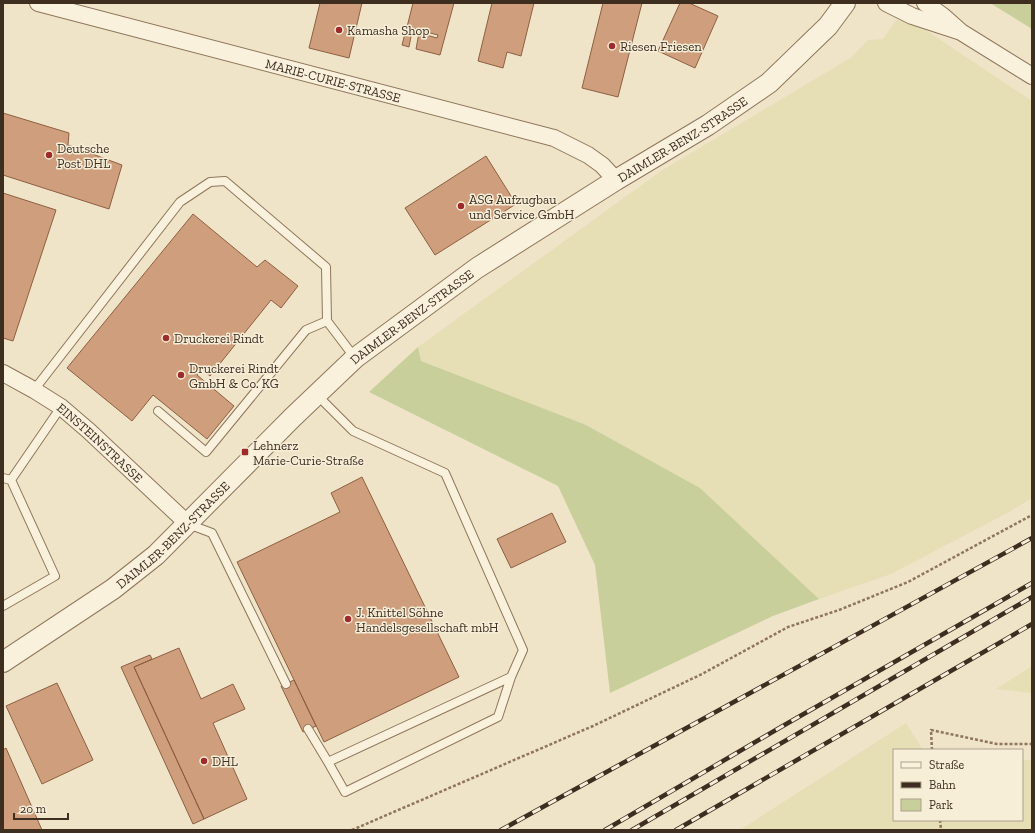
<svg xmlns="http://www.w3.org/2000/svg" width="1035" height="833" font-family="'Zilla Slab',serif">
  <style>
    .farmland { fill: #e6deb5 }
    .green { fill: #c9cf9b }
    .building { fill: #cf9f7d; stroke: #8d5f41 }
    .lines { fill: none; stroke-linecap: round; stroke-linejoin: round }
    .service-casing { stroke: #8d765c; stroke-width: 10 }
    .minor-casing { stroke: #8d765c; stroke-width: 18 }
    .tertiary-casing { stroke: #8d765c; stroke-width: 22 }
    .path { stroke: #8d765c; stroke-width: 2.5; stroke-dasharray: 3 2; stroke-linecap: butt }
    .service { stroke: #faf1dc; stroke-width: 8 }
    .minor { stroke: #faf1dc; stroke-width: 16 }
    .tertiary { stroke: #faf1dc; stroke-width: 20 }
    .rail-casing { stroke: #3d2e20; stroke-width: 4.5 }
    .rail { stroke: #f7eed8; stroke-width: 3; stroke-dasharray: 9; stroke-linecap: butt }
    .poi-dot { fill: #9e2a2b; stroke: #f7eed8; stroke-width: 1.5 }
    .labels { text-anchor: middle; stroke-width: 3; stroke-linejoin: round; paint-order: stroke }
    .poi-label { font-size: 13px; fill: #3d2e20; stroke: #f7eed8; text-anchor: start }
    .street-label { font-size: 13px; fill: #3d2e20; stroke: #f7eed8 }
  </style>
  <rect width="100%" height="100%" fill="#f0e4c8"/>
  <!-- farmland -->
  <path class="farmland" d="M896,20L914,22L1032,101V498L1009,512L891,574L819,599L700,488L586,425L421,361L418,347L661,171L852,57L868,40L883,39Z
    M1032,666V693L996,689Z
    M906,723L923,750H894V820H1022V760H1032V830H740Z"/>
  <!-- green -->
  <path class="green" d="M990,3H1032V29Z
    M418,347L421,361L586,425L700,488L819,599L773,616L610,693L595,565L558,486L369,392Z"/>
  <!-- building -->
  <path class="building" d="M320,3H362L349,58L309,48Z
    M413,3H454L440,55L416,49L419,33L437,38L438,35L407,27Z
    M492,3H534L521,56L507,52L503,68L478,61Z
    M603,3H642L618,97L582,88Z
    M680,3H689L718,16L695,68L658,51Z
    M406,30L412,31L409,47L402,45Z
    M3,113L69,133L68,145L122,165L109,209L3,175Z
    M486,156L516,204L435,255L405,208Z
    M3,193L56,210L13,341L3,338Z
    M193,214L257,267L265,260L298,286L281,308L271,300L210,376L202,369L197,375L234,406L207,439L153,395L132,421L67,368Z
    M362,477L459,677L324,742L237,562L340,512L331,493Z
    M552,513L566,542L511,568L497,539Z
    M179,648L201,699L233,684L245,709L213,723L247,799L204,819L134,667Z
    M150,655L152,659L134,667L204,819L193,824L121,667Z
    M294,680L316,726L303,732L281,686Z
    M57,683L93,760L42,784L6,706Z
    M6,748L42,830H3V750Z"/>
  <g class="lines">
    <defs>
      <path id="service" d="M34,390L180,202L210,182L225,181L326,267L327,321L355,358
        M317,395L353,431L445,473L523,650L511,677L328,762L345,792L498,717L511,677
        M158,411L206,452L306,330L327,321
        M3,478L11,480
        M11,480L61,407
        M188,524L212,533L286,684
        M3,606L55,576L11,480
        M308,729L328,762"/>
      <g id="minor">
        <path id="s1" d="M38,3L554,138L588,155L602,165L616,180"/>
        <path d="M886,3L912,16L958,31"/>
        <path d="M925,3L943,16L961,32L1032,76"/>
        <path id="s2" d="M3,373L34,390L61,407L89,431L188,524"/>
      </g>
      <g id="tertiary">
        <path id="s3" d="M3,662L113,589L156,555L293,417L355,358L477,268L616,180L708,125L769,83L828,26L845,3"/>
      </g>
    </defs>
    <!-- service casing -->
    <use href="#service" class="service-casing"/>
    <!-- minor casing -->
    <use href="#minor" class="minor-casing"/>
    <!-- tertiary casing -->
    <use href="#tertiary" class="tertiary-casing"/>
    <!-- path -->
    <path class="path" d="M932,750L931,730L997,744H1032
      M940,820L941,830
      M352,830L593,726L702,674L788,627L839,610L908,582L1032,515"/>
    <!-- service -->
    <use href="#service" class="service"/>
    <!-- minor -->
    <use href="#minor" class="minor"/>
    <!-- tertiary -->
    <use href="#tertiary" class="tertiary"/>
    <defs>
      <path id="rail" d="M501,830L1032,538
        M605,830L781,727L1032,583
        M632,830L1032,597
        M676,830L1032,624"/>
    </defs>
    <!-- rail casing -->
    <use href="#rail" class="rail-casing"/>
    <!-- rail -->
    <use href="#rail" class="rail"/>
  </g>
  <!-- markers -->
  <g class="poi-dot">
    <circle cx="339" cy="30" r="4"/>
    <circle cx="612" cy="46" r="4"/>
    <circle cx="49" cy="155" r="4"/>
    <circle cx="461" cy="206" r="4"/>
    <circle cx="166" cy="338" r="4"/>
    <circle cx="181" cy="375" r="4"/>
    <rect x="241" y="448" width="8" height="8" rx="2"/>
    <circle cx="348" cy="619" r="4"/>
    <circle cx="204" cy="761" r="4"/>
  </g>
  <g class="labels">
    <!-- poi labels -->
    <g class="poi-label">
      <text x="347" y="35">Kamasha Shop</text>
      <text x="620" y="51">Riesen Friesen</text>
      <text x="57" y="153">Deutsche<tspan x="57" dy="15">Post DHL</tspan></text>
      <text x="469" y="204">ASG Aufzugbau<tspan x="469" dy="15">und Service GmbH</tspan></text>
      <text x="174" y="343">Druckerei Rindt</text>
      <text x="189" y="373">Druckerei Rindt<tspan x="189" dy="15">GmbH &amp; Co. KG</tspan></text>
      <text x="253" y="450">Lehnerz<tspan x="253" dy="15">Marie-Curie-Straße</tspan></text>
      <text x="356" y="617">J. Knittel Söhne<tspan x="356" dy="15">Handelsgesellschaft mbH</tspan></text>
      <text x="212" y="766">DHL</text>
    </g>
    <!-- street labels -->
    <g class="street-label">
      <text dy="5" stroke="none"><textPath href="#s1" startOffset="305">MARIE-CURIE-STRASSE</textPath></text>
      <text dy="5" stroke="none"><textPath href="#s3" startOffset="861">DAIMLER-BENZ-STRASSE</textPath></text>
      <text dy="5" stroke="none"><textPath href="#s3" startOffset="537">DAIMLER-BENZ-STRASSE</textPath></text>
      <text dy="5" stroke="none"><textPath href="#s2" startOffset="120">EINSTEINSTRASSE</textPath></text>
      <text dy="5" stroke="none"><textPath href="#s3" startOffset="213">DAIMLER-BENZ-STRASSE</textPath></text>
    </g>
  </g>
  <!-- border -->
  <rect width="1035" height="833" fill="none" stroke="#3d2e20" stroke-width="8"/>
  <!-- legend -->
  <rect x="893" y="749" width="130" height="72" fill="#f7eed8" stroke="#ada18e"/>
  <rect x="901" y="762" width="20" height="6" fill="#faf1dc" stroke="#ada18e"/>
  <text x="929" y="769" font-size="12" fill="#3d2e20">Straße</text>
  <rect x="901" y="782" width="20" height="6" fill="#3d2e20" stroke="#ada18e"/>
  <text x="929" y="789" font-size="12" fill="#3d2e20">Bahn</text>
  <rect x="901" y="799" width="20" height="12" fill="#c9cf9b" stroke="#ada18e"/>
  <text x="929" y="809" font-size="12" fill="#3d2e20">Park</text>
  <!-- scale -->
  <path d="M14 813v6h54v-6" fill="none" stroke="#3d2e20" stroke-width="2"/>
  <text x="20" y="813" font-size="12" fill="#3d2e20" stroke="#f7eed8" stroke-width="3" paint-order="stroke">20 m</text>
</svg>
